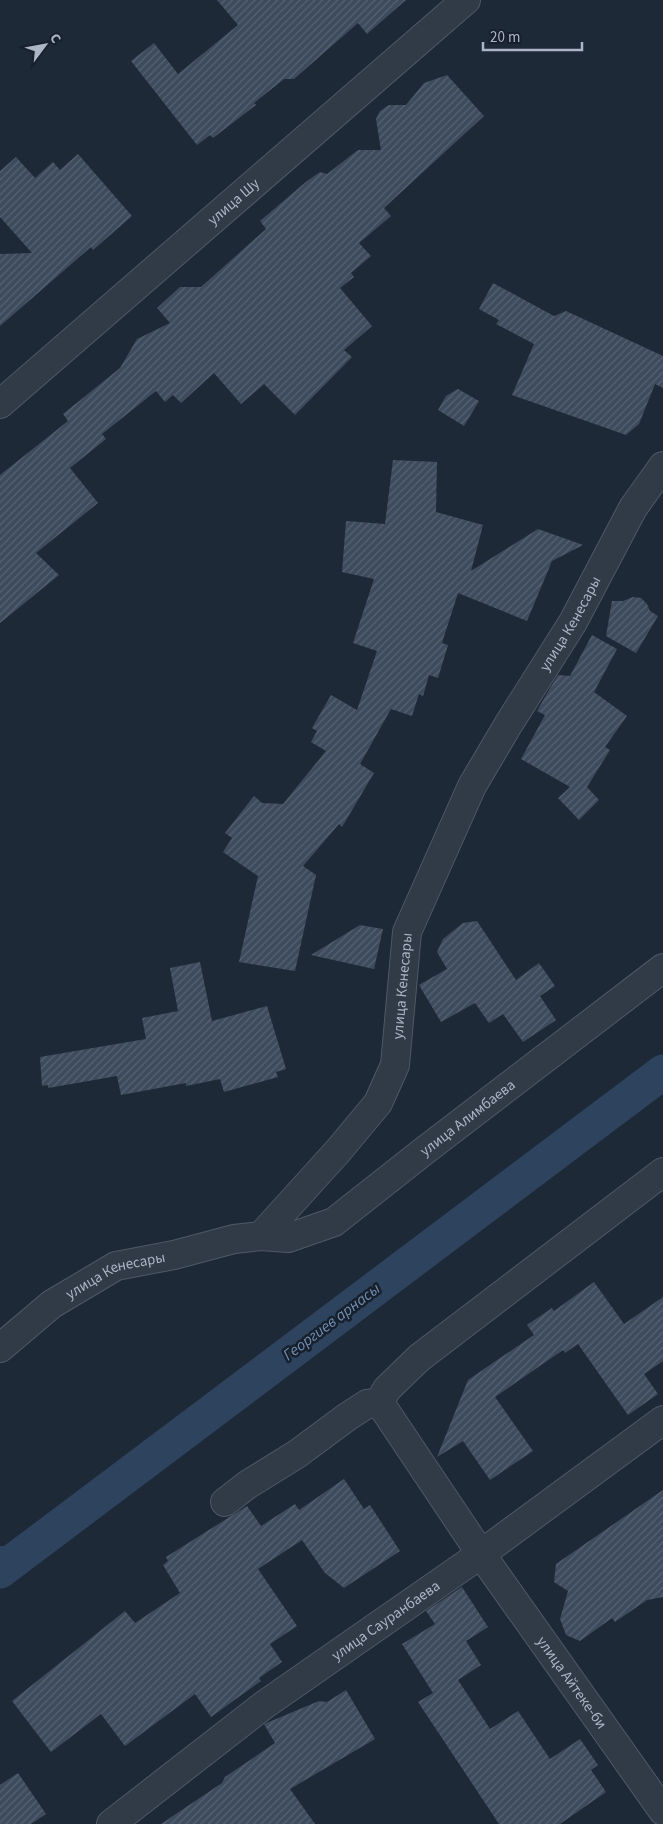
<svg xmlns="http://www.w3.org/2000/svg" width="663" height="1824" font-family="'Source Sans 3',sans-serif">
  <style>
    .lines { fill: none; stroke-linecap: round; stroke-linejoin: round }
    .stream { stroke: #2e435e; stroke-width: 10 }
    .canal { stroke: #2e435e; stroke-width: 35 }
    .building { fill: url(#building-hatch) }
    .street-casing { stroke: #4f5866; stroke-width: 30 }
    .street { stroke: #313b48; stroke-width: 28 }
    .labels { text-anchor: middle; stroke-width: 5; stroke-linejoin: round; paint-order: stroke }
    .street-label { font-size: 15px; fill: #abb5c5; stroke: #17202c }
    .water-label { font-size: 16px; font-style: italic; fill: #718db0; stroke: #17202c }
  </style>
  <defs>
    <pattern id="building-hatch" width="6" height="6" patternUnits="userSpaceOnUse" patternTransform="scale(1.25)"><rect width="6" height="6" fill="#3e4b5d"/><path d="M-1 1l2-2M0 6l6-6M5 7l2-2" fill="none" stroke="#576373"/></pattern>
  </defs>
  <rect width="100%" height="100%" fill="#1e2937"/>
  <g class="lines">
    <!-- stream -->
    <path class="stream" d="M0,1551L25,1552"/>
    <!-- canal -->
    <path class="canal" d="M0,1571L663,1072"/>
  </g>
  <!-- building -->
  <path class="building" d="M217,0H406L367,34L358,23L294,79H284L254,103L256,105L213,138L210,135L197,145L131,61L154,43L178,74L238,25Z
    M447,75L484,116L384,208L391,216L359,243L371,256L351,273L354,277L340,288L372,326L344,350L352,357L295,415L264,384L241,404L214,373L181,403L173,395L165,402L156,391L102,434L106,439L70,468L98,503L36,553L59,575L0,623V475L68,421L63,414L120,368L137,339L170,323L157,308L180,287H201L266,229L260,221L307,181L320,172L327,174L358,150H381L376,119L380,111L389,105H406L424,83Z
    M78,154L132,216L93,250L91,247L0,326V254L32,253L0,217V171L16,157L35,178L53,162L60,170Z
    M493,283L554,316L566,311L663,356V388L655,384L639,424L626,435L512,395L534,344L496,324L499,320L479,309Z
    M458,389L479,401L464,426L438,410L446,396Z
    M393,460L437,462L436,512L483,525L471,571L538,529L583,545L552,561L527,621L458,593L442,643L448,645L438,678L429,675L423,696L419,694L412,716L391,709L360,764L374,773L342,827L339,824L303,866L316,875L295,971L239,962L258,876L223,852L232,838L225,833L254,796L262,803L283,804L326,751L311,742L317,731L312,728L331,695L357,710L377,651L353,643L374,579L342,572L346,521L385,524Z
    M633,597L641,598L647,604L650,611L658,616L636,653L606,636L612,601H623Z
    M592,635L617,649L594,692L627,716L605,747L610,750L587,787L599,800L579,820L558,798L570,787L521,759L545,715L537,711L549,690L558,675L570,676Z
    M477,921L516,980L539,963L555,986L540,996L556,1020L523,1042L503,1014L489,1023L475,1003L441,1022L419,985L447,969L437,952L443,939L463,923Z
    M360,925L383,929L374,969L311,955Z
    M200,962L212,1021L267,1006L286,1069L276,1072L278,1077L224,1092L220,1079L186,1086V1083L121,1095L117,1076L48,1088V1085L42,1086L40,1057L146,1039L142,1018L178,1011L170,968Z
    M594,1282L624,1324L663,1297V1361L644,1374L658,1394L628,1415L578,1344L565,1353L563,1350L495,1397L533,1451L490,1480L463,1441L437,1457L468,1380L534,1335L527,1325L552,1308L554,1311Z
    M344,1479L364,1509L370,1505L400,1551L344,1588L325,1573L302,1540L258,1569L297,1626L270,1644L282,1662L259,1678L261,1681L211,1717L195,1694L125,1746L101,1714L51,1752L12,1701L125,1611L135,1623L180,1593L163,1565L168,1561L166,1557L247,1506L261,1526L295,1504L299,1510Z
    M663,1490V1597L647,1600L615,1622L612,1618L580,1641L566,1635L560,1619L568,1591L554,1582L556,1564Z
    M462,1587L488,1627L466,1641L481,1665L458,1680L490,1729L518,1711L550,1759L580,1739L598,1765L591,1770L606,1792L560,1824H499L418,1702L433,1693L402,1644L435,1624L426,1611Z
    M346,1690L375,1739L290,1789L315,1824H161L222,1783L225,1777L275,1743L264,1724L319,1701L327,1702Z
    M18,1773L46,1814L31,1824H0V1785Z"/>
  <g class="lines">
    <defs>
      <g id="street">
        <path id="s1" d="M0,404L466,0"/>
        <path id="s2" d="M261,1236L338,1151L378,1103L395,1065L407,932L472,786L508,725L573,622L633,508L663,466"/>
        <path id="s3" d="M0,1348L52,1304L116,1266L174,1255L234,1239L261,1236L288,1238L334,1222L424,1151L663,968"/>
        <path d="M378,1404L387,1389L419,1358L663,1172"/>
        <path id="s4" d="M225,1502L247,1485L297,1454L347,1417L367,1404L376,1403L382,1406L481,1554L663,1811"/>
        <path id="s5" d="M111,1824L264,1705L481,1554L663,1420"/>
      </g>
    </defs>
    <!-- street casing -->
    <use href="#street" class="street-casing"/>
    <!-- street -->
    <use href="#street" class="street"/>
  </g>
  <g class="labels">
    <!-- street labels -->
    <g class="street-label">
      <text dy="5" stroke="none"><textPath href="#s1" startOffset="309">улица Шу</textPath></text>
      <text dy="5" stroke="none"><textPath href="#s2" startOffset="702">улица Кенесары</textPath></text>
      <text dy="5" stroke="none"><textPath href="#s2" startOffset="298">улица Кенесары</textPath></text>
      <text dy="5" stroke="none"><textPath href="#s3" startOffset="536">улица Алимбаева</textPath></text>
      <text dy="5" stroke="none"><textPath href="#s3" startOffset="139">улица Кенесары</textPath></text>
      <text dy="5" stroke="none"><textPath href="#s5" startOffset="342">улица Сауранбаева</textPath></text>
      <text dy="5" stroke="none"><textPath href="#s4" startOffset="524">улица Айтеке-би</textPath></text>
    </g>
    <!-- water labels -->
    <g class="water-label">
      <text transform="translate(331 1321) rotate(-37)" y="6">Георгиев арнасы</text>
    </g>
  </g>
  <!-- north arrow -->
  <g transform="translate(45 45) rotate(58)" stroke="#17202c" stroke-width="4" paint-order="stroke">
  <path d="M0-4L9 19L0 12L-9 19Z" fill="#abb5c5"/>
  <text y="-8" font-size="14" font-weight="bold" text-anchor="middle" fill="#abb5c5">С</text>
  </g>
  <!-- scale -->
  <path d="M483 42v8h99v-8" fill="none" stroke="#abb5c5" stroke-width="2.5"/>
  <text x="490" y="42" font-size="15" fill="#abb5c5" stroke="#17202c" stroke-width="4" paint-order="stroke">20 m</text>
</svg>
